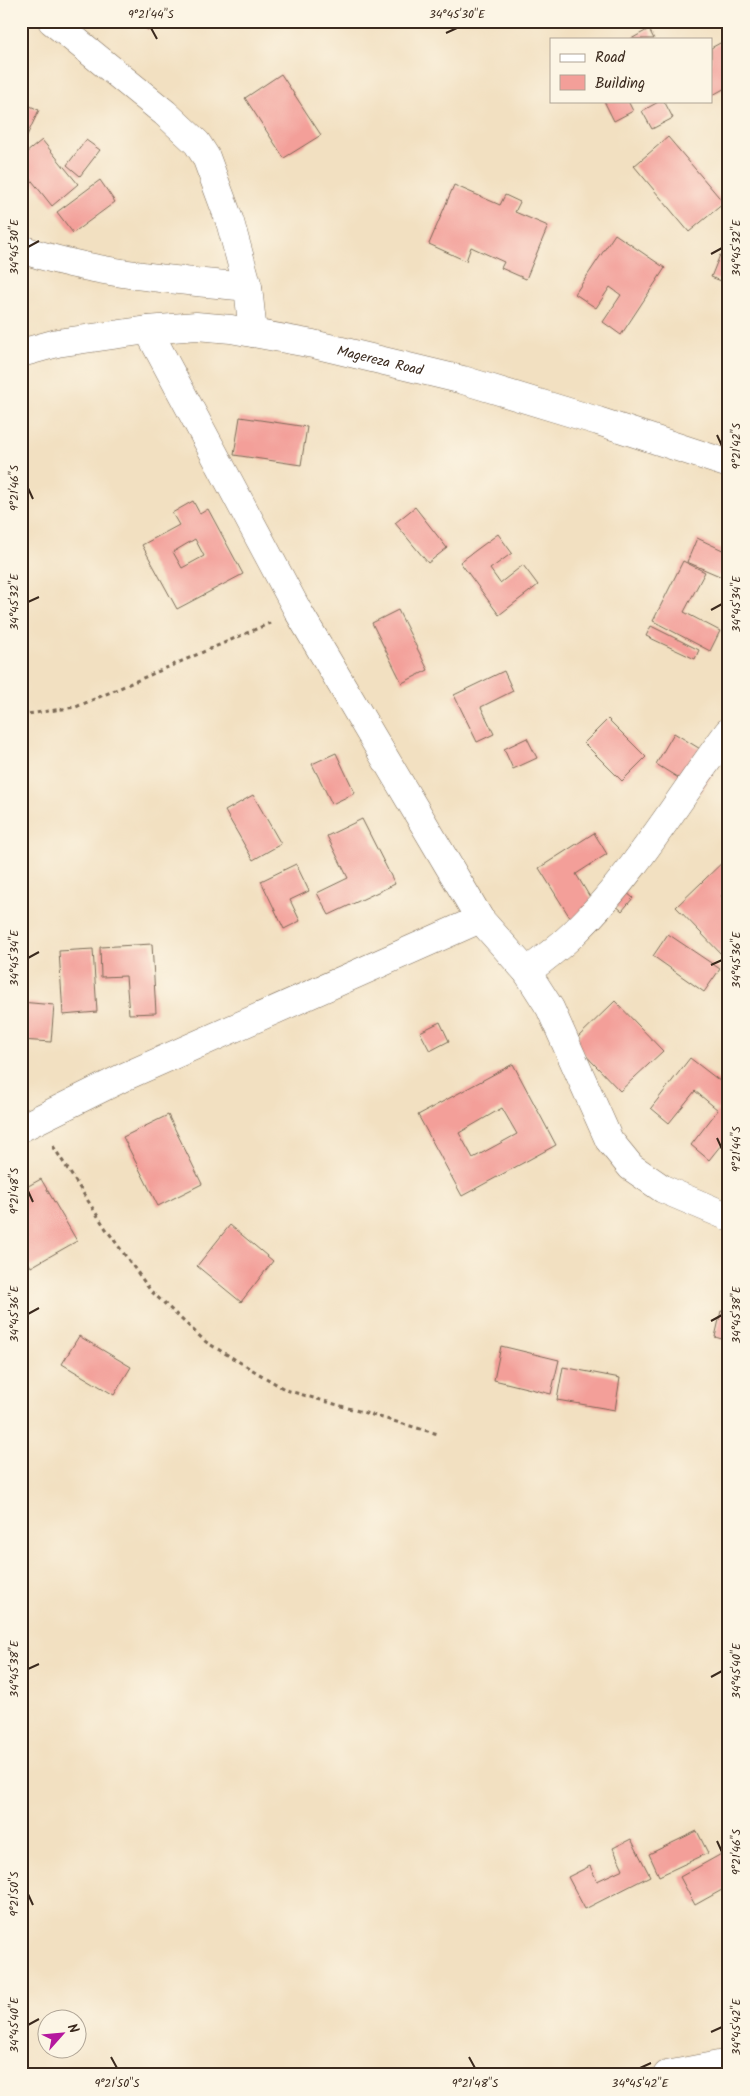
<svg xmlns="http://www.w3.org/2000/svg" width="750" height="2096" font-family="Kalam,sans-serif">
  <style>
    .building { fill: #f39f99; fill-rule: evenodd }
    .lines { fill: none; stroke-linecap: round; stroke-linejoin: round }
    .minor-casing { stroke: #7b6a57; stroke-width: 29 }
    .path { stroke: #7b6a57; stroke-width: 3; stroke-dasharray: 4 4; stroke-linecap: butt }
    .minor { stroke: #fff; stroke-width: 28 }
    .ticks { fill: none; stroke: #3b2a1e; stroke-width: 2 }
    .labels { text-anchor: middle; stroke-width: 4; stroke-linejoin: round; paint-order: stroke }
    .street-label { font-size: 14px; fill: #3b2a1e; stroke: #fcf5e5 }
    .neatline { fill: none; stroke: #3b2a1e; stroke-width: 2 }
    .ticks-label { font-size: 12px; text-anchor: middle; fill: #3b2a1e }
  </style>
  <rect width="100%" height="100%" fill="#fcf5e5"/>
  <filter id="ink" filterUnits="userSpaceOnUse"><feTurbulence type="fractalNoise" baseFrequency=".02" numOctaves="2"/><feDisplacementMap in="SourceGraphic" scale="10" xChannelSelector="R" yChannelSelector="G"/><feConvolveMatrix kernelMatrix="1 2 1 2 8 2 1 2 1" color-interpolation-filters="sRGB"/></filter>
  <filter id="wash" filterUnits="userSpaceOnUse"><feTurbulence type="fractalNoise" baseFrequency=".0096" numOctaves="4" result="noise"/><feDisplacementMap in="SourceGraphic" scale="20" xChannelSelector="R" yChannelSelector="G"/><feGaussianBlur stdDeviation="1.12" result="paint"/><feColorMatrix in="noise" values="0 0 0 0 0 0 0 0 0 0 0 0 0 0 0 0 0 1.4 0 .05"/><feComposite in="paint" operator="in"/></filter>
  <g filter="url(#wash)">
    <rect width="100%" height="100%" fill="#f2e0c1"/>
    <g id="blocks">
      <!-- building -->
      <path class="building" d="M136,21H153L148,30Z
        M649,29L654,39H631Z
        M722,42L729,54V86L711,96V48Z
        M281,74L321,135L284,158L245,98Z
        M604,101H628L633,111L614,121Z
        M660,101H664L673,118L652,129L642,111Z
        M21,102L39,110L21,148Z
        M668,137L724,203L689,232L634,166Z
        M42,140L78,184L52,206L21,167V157Z
        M86,140L100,150L80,176L67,165Z
        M100,180L115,202L73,233L57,212Z
        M454,185L500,205L505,195L520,202L515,212L548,226L526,279L501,268L504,262L471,247L466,261L429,244Z
        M615,234L665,268L621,335L603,322L621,295L610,287L596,308L575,294Z
        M720,255L729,259V284L711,277Z
        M240,417L307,427L301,465L234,455Z
        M193,501L200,514L208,509L243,574L177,609L142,545L179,525L172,513ZM195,539L204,556L182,568L173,552Z
        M415,507L447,548L428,563L395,523Z
        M498,534L512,553L490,569L500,583L523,565L538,585L499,615L460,562Z
        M697,538L729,553V580L687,562Z
        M683,561L705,572L684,612L720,631L710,651L653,621Z
        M398,610L428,670L402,683L372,623Z
        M651,626L699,650L695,659L646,636Z
        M729,631V645L722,637Z
        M504,671L513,691L481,707L494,734L477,742L454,695Z
        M608,719L646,757L622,781L584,743Z
        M674,733L720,761L701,792L656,764Z
        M527,738L537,758L513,769L504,749Z
        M336,753L355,793L332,804L312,764Z
        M253,795L281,844L253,860L225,811Z
        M362,819L395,884L329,915L317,893L348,878L327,836Z
        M594,833L607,854L576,874L602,917L579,932L539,868Z
        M729,856V887L721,896L729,903V952L724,957L676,907Z
        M296,864L309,891L290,900L300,921L284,929L261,881Z
        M618,885L633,898L622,911L606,897Z
        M668,934L720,969L704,992L653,956Z
        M152,944L156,1013L129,1014L126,976L101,977L100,947Z
        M93,949L97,1012L63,1015L59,951Z
        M21,955H26L23,1000H21Z
        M615,1001L663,1051L620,1091L573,1042Z
        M21,1002L54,1005L51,1042L21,1040Z
        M440,1022L449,1041L430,1051L420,1032Z
        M690,1058L729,1088V1135L709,1160L691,1145L718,1110L695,1091L669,1123L651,1108Z
        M513,1064L556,1145L462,1196L418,1115ZM502,1108L517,1134L473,1158L459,1133Z
        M168,1115L202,1184L158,1206L123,1137Z
        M41,1179L77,1241L31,1267L21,1251V1190Z
        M230,1225L273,1261L241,1302L197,1266Z
        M721,1311L729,1313V1341L715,1337Z
        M79,1336L131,1367L114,1395L62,1364Z
        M501,1346L559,1360L551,1394L494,1380Z
        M563,1367L620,1378L615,1410L557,1400Z
        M697,1831L708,1853L659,1876L649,1854Z
        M631,1839L650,1876L585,1909L568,1877L590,1866L597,1881L623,1869L613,1848Z
        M725,1852L729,1859V1886L695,1905L680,1877Z"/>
    </g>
  </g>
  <g filter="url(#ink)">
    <use href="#blocks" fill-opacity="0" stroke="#7b6a57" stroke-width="1"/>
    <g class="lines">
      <defs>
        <g id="minor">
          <path d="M52,21L165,113L197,143L206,157L230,222L248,287L253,333"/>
          <path d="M21,249C94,274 172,280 248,287"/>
          <path d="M148,330L298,611L480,919L527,972L550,1008L609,1140L631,1167L663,1189L729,1217"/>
          <path id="s1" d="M21,353L57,343L148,330L196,326L231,329L313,344L463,380L598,421L729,464"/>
          <path d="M527,972C543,959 560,947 574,933C635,874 678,799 729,731"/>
          <path d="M21,1128L124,1077L480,919"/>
          <path d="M667,2075L729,2063"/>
        </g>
      </defs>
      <!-- minor casing -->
      <use href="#minor" class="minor-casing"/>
      <!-- path -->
      <path class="path" d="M21,715L76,707L270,623
        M53,1146L106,1229L151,1291L206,1342L286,1390L438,1434"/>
      <!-- minor -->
      <use href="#minor" class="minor"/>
    </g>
  </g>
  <!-- ticks -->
  <path class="ticks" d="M151,28L157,39M446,33L457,28M28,247L39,241M711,254L722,248M717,435L722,446M28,488L33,499M28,602L39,597M711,610L722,604M28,958L39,952M711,965L722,960M717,1138L722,1149M28,1191L33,1202M28,1314L39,1308M711,1321L722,1315M28,1669L39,1664M711,1677L722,1671M717,1841L722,1852M28,1894L33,1905M28,2025L39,2019M711,2032L722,2027M111,2057L117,2068M469,2057L475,2068M640,2068L651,2063"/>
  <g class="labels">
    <!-- street labels -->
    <g class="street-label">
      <text dy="5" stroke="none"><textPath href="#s1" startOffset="365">Magereza Road</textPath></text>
    </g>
  </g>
  <!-- margin -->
  <rect width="750" height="2096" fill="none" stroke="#fcf5e5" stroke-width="55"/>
  <!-- legend -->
  <rect x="550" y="38" width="162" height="65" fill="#fcf5e5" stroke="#afa495"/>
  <rect x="560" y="54" width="25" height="8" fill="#ffffff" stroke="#afa495"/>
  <text x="595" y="62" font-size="15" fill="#3b2a1e">Road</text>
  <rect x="560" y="75" width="25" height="15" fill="#f39f99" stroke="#afa495"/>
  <text x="595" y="88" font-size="15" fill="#3b2a1e">Building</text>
  <!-- north arrow -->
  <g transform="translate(62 2034) rotate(63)"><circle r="24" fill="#fcf5e5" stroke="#afa495"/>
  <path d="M0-4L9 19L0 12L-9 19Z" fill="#b5179e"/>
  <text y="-8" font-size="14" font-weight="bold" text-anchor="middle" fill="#3b2a1e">N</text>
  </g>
  <rect x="28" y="28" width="694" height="2040" class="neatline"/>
  <g class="ticks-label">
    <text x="151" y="18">9°21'44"S</text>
    <text x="457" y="18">34°45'30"E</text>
    <text transform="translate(14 247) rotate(-90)" y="4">34°45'30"E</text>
    <text transform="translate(736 248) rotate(-90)" y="4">34°45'32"E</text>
    <text transform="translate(736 446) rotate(-90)" y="4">9°21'42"S</text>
    <text transform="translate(14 488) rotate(-90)" y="4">9°21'46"S</text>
    <text transform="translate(14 602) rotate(-90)" y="4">34°45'32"E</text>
    <text transform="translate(736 604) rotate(-90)" y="4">34°45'34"E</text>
    <text transform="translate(14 958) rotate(-90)" y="4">34°45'34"E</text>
    <text transform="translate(736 960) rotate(-90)" y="4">34°45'36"E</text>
    <text transform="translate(736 1149) rotate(-90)" y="4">9°21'44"S</text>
    <text transform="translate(14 1191) rotate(-90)" y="4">9°21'48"S</text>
    <text transform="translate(14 1314) rotate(-90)" y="4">34°45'36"E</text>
    <text transform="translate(736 1315) rotate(-90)" y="4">34°45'38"E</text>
    <text transform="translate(14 1669) rotate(-90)" y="4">34°45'38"E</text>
    <text transform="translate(736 1671) rotate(-90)" y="4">34°45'40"E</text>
    <text transform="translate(736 1852) rotate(-90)" y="4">9°21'46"S</text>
    <text transform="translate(14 1894) rotate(-90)" y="4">9°21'50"S</text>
    <text transform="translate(14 2025) rotate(-90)" y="4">34°45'40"E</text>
    <text transform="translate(736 2027) rotate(-90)" y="4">34°45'42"E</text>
    <text x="117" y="2087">9°21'50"S</text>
    <text x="475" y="2087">9°21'48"S</text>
    <text x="640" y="2087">34°45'42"E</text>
  </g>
</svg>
